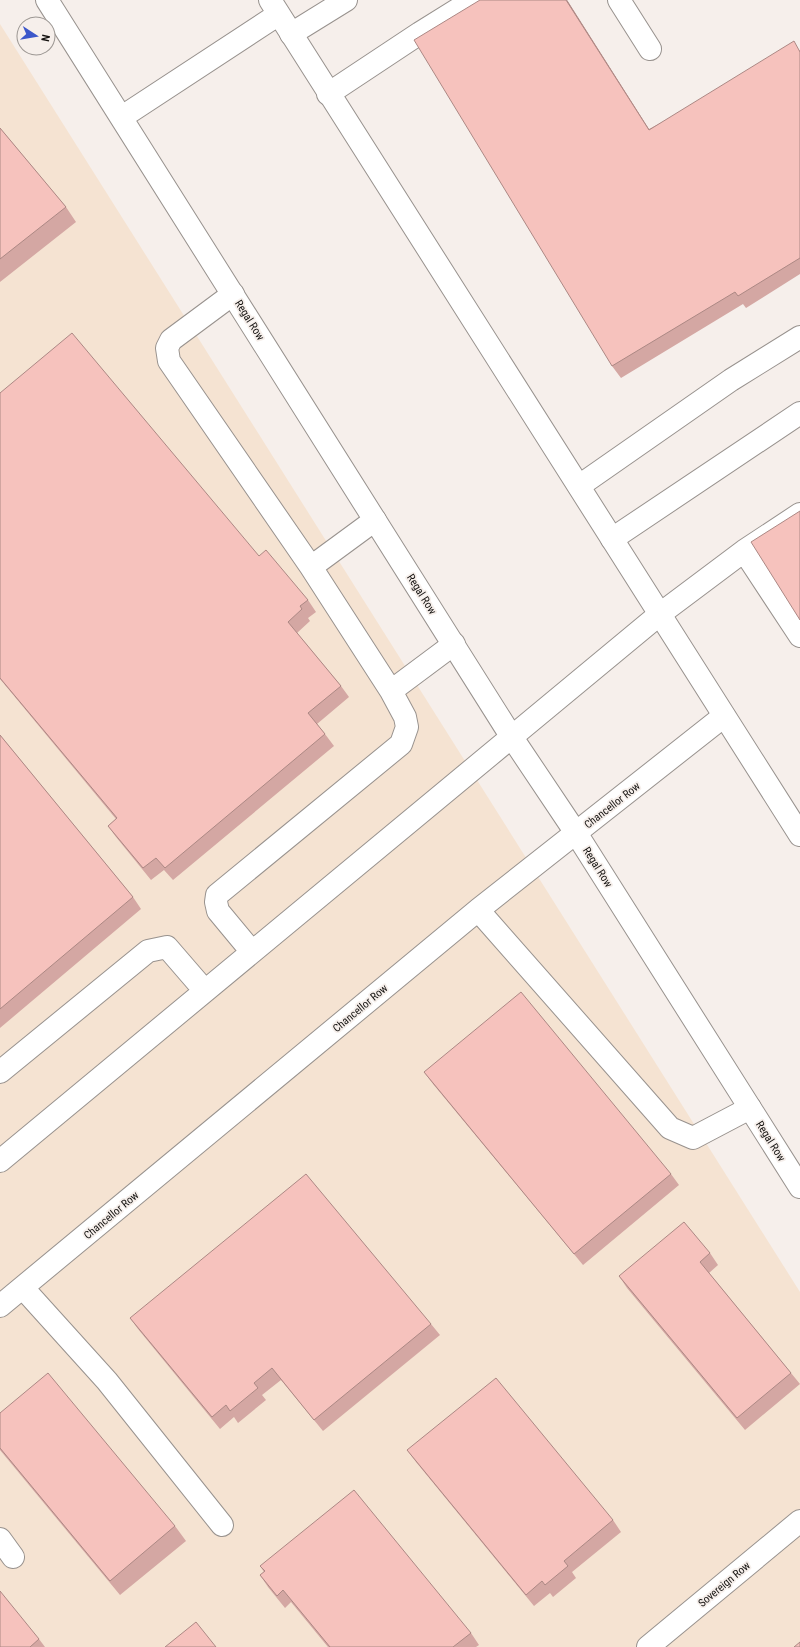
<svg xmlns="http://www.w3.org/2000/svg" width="800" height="1647" font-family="'Roboto Condensed',sans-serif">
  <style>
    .commercial { fill: #f5e3d2 }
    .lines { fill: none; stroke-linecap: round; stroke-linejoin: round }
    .minor-casing { stroke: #98928e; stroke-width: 24 }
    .major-casing { stroke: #98928e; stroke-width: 24 }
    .minor { stroke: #fff; stroke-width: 22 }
    .major { stroke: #fff; stroke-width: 22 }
    .wall { fill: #d4a7a3 }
    .shaded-wall { fill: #ac8884 }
    .building { fill: #f6c2bd; stroke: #ac8884 }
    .labels { text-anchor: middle; stroke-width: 3.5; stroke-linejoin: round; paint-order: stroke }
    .street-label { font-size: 11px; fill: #141210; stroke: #f6efeb }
  </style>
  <rect width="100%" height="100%" fill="#f6efeb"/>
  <!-- commercial -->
  <path class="commercial" d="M0,24L800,1292V1647H0Z"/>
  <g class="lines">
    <defs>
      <path id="minor" d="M619,0L650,49
        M291,34L346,0
        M328,94L420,33L473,0
        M233,294L171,340L167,348L169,361L311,567L391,691L405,717L407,727L401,744L217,895L216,902L218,911L252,952
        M579,486L731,380L800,337
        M612,539L800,413
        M744,551L800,636
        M311,567L375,520
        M391,691L454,644
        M478,910L670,1128L693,1138L750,1108
        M0,1072L148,951L167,947L205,991
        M0,1161L660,614L744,551L800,514
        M23,1288L107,1381L222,1525
        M0,1306L478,910L724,716
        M0,1539L13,1557
        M648,1647L800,1521"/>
      <path id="major" d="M47,0L511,736L576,833L800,1187
        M270,0L800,835
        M122,117L279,14"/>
    </defs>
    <!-- minor casing -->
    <use href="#minor" class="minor-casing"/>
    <!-- major casing -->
    <use href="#major" class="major-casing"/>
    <!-- minor -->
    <use href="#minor" class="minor"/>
    <!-- major -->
    <use href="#major" class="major"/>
  </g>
  <!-- wall -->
  <path class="wall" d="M567,0L649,129L800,50V274L746,308L743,304L621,378L612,366Z
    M0,128L66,207L76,222L0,282Z
    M0,393L259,556L308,600L316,612L308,618L310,621L297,633L341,686L349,697L317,724L325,734L334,746L173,880L164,870L151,880L116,837L108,826L116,819L0,679Z
    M0,735L133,897L141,909L0,1028Z
    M424,1072L671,1174L679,1185L583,1265L433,1084Z
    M710,1253L718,1265L709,1273L791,1373L800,1384L745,1430L627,1288L619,1276Z
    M130,1318L431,1324L440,1335L323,1431L281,1380L262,1395L266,1400L238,1423L234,1417L220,1429L138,1329Z
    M0,1413L175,1526L186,1541L120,1595L0,1450Z
    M407,1450L613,1520L621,1532L572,1572L576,1578L553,1597L550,1593L534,1606L416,1462Z
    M260,1566L471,1633L479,1645L476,1647H328L291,1602L285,1608L268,1587L260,1575L264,1572Z
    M39,1639L45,1647H0Z"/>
  <!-- shaded-wall -->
  <path class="shaded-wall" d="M566,0H567L657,142L649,130Z"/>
  <!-- building -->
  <path class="building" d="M480,0H566L649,130L794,41L800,52V258L738,296L735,292L612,366L414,40Z
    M0,128L66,207L0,259Z
    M72,333L259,556L266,550L308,600L300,606L302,609L288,622L341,686L308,713L325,734L165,868L156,858L143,868L108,826L117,818L0,678V393Z
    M800,511V620L751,542Z
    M0,735L133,897L0,1009Z
    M521,992L671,1174L574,1254L424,1072Z
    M306,1174L431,1324L314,1420L272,1368L254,1383L258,1388L230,1411L226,1405L212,1417L130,1318Z
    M684,1222L710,1253L700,1262L791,1373L737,1418L619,1276Z
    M48,1373L175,1526L110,1581L0,1448V1413Z
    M496,1378L613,1520L564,1561L568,1566L545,1585L542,1581L526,1595L407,1450Z
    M354,1490L471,1633L453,1647H330L283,1590L277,1596L260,1575L265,1571L260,1566Z
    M0,1591L39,1639L30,1647H0Z
    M196,1622L216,1647H165Z
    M800,1642V1647H794Z"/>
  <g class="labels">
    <!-- street labels -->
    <g class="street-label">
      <text transform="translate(250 320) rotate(58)" y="4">Regal Row</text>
      <text transform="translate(422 594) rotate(58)" y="4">Regal Row</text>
      <text transform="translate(612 805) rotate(-38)" y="4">Chancellor Row</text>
      <text transform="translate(598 867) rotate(58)" y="4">Regal Row</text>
      <text transform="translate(360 1008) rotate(-40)" y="4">Chancellor Row</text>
      <text transform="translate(771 1141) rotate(58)" y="4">Regal Row</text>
      <text transform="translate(111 1215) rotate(-40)" y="4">Chancellor Row</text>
      <text transform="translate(724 1584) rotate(-40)" y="4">Sovereign Row</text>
    </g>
  </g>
  <!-- north arrow -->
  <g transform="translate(36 36) rotate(102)"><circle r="19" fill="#f6efeb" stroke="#9c9793"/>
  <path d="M0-3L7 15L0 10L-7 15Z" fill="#3c57ca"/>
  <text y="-6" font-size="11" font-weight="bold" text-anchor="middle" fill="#141210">N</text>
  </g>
</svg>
